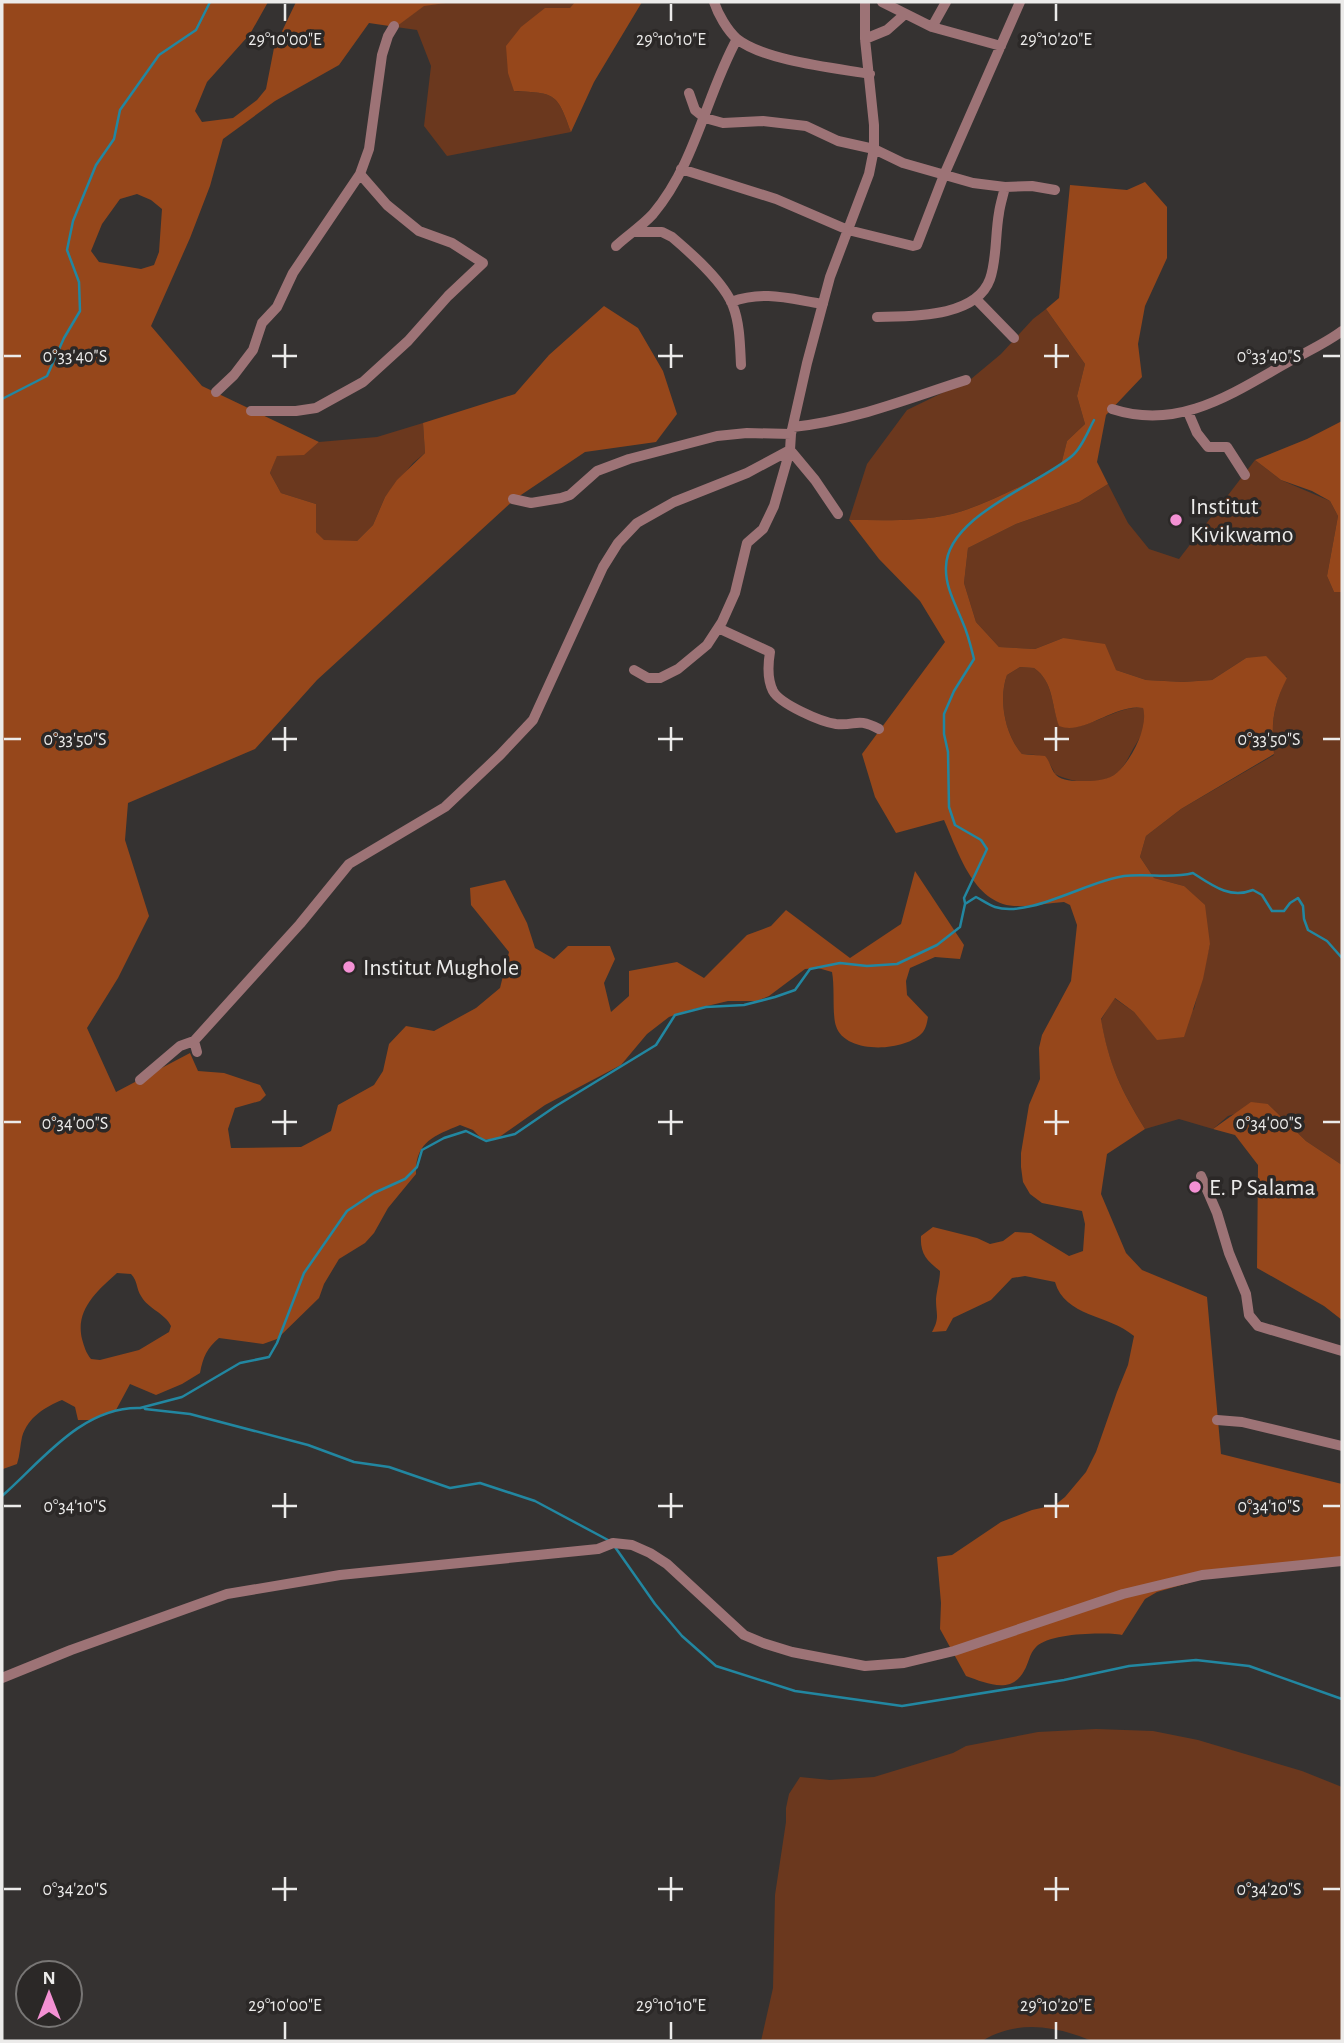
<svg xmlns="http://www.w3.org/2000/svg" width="1344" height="2043" font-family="'Alegreya Sans',sans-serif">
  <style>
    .green { fill: #6b381e }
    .forest { fill: #96471b; fill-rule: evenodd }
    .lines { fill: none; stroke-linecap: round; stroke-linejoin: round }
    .stream { stroke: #2287a1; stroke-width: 2.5 }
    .street { stroke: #9d7376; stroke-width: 10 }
    .ticks { fill: none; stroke: #ecebea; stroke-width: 2.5 }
    .poi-dot { fill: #f491d4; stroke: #2b2827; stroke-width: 2.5 }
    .labels { text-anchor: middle; stroke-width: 7; stroke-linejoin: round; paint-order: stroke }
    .poi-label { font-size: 24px; fill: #ecebea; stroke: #2b2827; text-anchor: start }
    .ticks-label { font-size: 18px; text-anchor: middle; fill: #ecebea; stroke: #2b2827; stroke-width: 7; stroke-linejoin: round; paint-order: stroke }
  </style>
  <rect width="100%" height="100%" fill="#353231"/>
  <!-- green -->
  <path class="green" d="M453,2H575L514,91C556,93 557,93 571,132L447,156L424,126L431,66L417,30L396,27L424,5Z
    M1046,309L1085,364L1077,396L1085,424L1067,441L1061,465C1026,483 990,504 952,514C919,522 882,520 849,520L867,464L907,410L971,379L1001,354L1033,319Z
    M423,423L425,453L413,463L385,497L373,525L357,541H324L316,532V504L281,493L270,473L277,455H303L319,442L377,437Z
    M1255,460L1281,480L1330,501L1338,516L1327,576L1334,592H1342V1165L1306,1141L1268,1104L1228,1116L1213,1129L1179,1119L1145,1129C1121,1090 1109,1065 1101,1020L1114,998L1134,1012L1157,1039L1194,1009L1210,944L1184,886L1154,878L1140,857L1146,836L1181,809L1274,755C1271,723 1273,706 1287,677L1246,658L1212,680L1183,682L1146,680L1116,670L1063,638L1035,649L999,647L976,622L964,583L968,548L1016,524L1079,502L1108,484L1128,523L1149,549L1179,559Z
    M1020,667L1034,668C1054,682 1051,704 1059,725C1082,736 1116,704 1143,708C1148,723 1142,735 1133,749C1129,756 1125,766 1118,772C1101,787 1073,783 1055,774C1048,757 1040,754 1022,754C1005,735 998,699 1007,675Z
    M1096,1729L1153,1731L1198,1740L1302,1771L1342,1787V2041H1092C1056,2026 1018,2019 982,2041H761L773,1988L775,1895L786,1822V1808L789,1794L800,1777L830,1780L874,1777L953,1753L966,1746L1038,1732Z"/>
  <!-- forest -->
  <path class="forest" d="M2,2H268L250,34L207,82L195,111L202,122L233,118L257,100L266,89L274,48L296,2H453L424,6L396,27L369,23L339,65L275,101L223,139L210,186L190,238L151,326L202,386L319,442L304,455L277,456L270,473L281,493L316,504V532L324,540L357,541L373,525L385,497L397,480L425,453L423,423L515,394L549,355L604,306L638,328L663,371L677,414L656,442L585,452L515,499L317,680L255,749L128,803L125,840L149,916L118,978L87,1028L116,1092L190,1053L198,1071L224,1073L260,1085L266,1095L260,1101L235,1108L228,1129L231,1148L301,1147L331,1131L338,1105L374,1085L383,1071L389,1044L406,1026L434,1031L476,1008L500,988L509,952L471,905L470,888L505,880L527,923L535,948L554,959L568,946H610L615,959L604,983L611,1012L629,996V971L677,962L704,978L747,935L771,926L786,910L850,958L901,924L915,871L964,945L960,959L935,957L910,968L906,981L907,995L928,1017C927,1023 926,1028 923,1032C906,1052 845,1055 836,1026C832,1015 835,987 832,972L818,968L805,969L769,996L757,1001H728L686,1011L669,1017L647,1034L621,1065L545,1105L498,1138L483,1140L473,1130L460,1125C434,1136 415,1142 416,1174L388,1208L374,1233L365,1243L339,1259L324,1284L319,1298L277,1339L263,1344L219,1338C207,1348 203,1357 200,1373L182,1384L156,1395L130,1384L116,1410L92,1420H78L75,1407L62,1400C45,1407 28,1417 22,1437C20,1446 20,1455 17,1464L3,1469ZM137,194L151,200L162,209L159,252L154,265L141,269L99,262L91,251L102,224L120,199ZM117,1273L131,1274C138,1281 136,1289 141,1296C148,1309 165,1313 171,1326L169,1332L139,1350L100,1360L91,1359C86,1353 84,1346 82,1339C75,1310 97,1291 117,1273Z
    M575,2H642L594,82L571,132C557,93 556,93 514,91L508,73L506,46L521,27L545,8H570Z
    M1145,182L1167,207V258L1145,306L1138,344L1142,377L1106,415L1097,462L1108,484L1079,502L1016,524L968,548L964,583L976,622L999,647L1035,649L1063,638L1105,644L1116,670L1146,680L1183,682L1212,680L1246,658L1266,656L1287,678C1273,706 1271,722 1274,754L1181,809L1146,836L1140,857L1154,878L1184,886L1205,905L1210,944L1203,979L1184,1037L1157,1040L1134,1012L1115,998L1101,1019C1109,1065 1121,1090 1145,1129L1107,1154L1101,1194L1126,1253L1142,1270L1207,1297L1221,1454L1342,1484V1564L1216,1575L1157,1592L1145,1599L1122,1635C1103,1632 1050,1633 1036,1647C1029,1654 1029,1663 1024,1671C1011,1695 986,1683 966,1676L940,1629L941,1603L937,1557L952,1555L1001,1522L1032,1510L1055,1505L1065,1497L1086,1472L1096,1452L1117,1392L1128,1365L1134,1336C1108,1314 1065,1317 1055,1282L1025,1276L1012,1278L991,1300L953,1318L946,1331L932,1332C940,1317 936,1315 936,1299C937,1289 940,1280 940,1271C926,1260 920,1253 921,1236L933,1227L977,1238L990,1244L1003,1241L1015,1232L1031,1233L1069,1256L1083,1251L1085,1224L1082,1211L1042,1203L1030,1194L1023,1182L1021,1167V1153L1029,1105L1040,1079L1039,1048L1042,1035L1071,981L1077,925L1070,905L1064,902C1048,903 1030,907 1014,906C973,903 958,851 944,820L896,833L875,797L862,754L945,642L920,601L879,559L849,520C882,520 919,522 952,514C990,504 1026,483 1061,465L1067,441L1085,424L1077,396L1085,364L1046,309L1059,298L1070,185L1127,190ZM1020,667L1034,668C1054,682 1051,704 1059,726C1084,736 1115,703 1143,708C1149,727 1130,764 1114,775C1104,781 1093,781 1082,781C1074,781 1062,781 1056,775C1051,770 1050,761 1045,756L1022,754C1005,735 998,699 1007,675Z
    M1342,421V592H1334L1327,576L1338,516L1330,501L1312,491L1281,480L1255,460L1307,439Z
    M1251,1102L1268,1104L1306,1141L1342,1165V1320L1324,1306L1257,1268L1258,1165L1235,1135L1213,1129Z"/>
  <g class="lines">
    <!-- stream -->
    <path class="stream" d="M2,399L47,376L64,338L80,311L79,282L67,250L73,221L96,165L114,139L120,110L159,55L196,30L210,2
      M965,903L964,898L987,849L981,840L955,825L949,807L948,752L944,734V714L954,691L974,659C971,647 968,634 963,623C956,605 945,587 946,567C947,516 1039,484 1072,456C1082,448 1088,431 1094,420
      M140,1408L182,1397L240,1363L269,1357L277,1343L304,1273L347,1211L374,1193L405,1179L417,1167L422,1150L444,1138L466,1131L486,1141L515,1134L556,1106L656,1045L675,1015L706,1007L744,1005L775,997L795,990L810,969L840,963L867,966L897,964L937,945L960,927L965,904L976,897C982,900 989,905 995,907C1030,918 1087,881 1124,876C1147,873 1171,879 1193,873C1213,886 1230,899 1253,890L1262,895L1272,911H1284L1290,903L1298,898L1303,906L1304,919L1308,930L1327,941L1342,958
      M145,1409L190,1414L308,1445L354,1462L389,1467L450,1488L480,1483L535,1501L608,1540
      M2,1496C41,1462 81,1407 139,1408
      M615,1547L655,1604L682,1636L716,1666L795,1691L902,1706L1064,1680L1129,1666L1196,1660L1249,1666L1342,1699"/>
    <!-- street -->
    <path class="street" d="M714,2C718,14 727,30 737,39C765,61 835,68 870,74
      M882,2L932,27L1001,46
      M932,27L946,2
      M865,39L887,30L905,14
      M689,93L695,110L705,118L723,123L763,121L806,126L838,141L874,149L903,163L973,183L1005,187L1032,186L1055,190
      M681,169L776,199L848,230L913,246L917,245L944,175L1020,2
      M633,232H662L672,237C692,254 724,282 733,306C740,324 740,346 741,365
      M616,246C628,235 642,226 653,214C696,163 706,95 737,39
      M976,299L1014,338
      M731,302C764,290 790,299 823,304
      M877,317C912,316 976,318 990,279C997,259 995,235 999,213C1000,205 1003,196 1005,187
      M216,392L234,375L253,350L262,323L277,307L293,273L360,174L369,149L382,55L388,36L394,26
      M1112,409C1180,431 1233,393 1290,361C1308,351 1326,343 1342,331
      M251,411H296L316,408L363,382L408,341L448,296L483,263L452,243L419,231L387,205L360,174
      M1188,412L1197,433L1208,447H1227L1245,475
      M793,427C853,421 909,398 966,380
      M513,499L531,503L561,498L570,495L597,471L629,459L717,436L747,433L791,434
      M718,628L770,652C768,664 767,679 773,691C780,704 821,722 836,724C857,726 856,717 879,729
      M634,670L648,678H660L678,669L707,645L722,622L735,593L747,543L763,529L774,506L790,450L791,434L807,363L830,277L869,174L874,149V125L865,39V2
      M197,1052L194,1041L300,924L349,864L445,807L500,755L533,720L603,567L618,543L637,523L674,502L747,473L790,450L815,480L838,514
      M140,1080L180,1046L194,1041
      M1201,1176L1217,1213L1229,1253L1246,1294L1249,1315L1258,1326L1342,1351
      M1217,1420L1242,1422L1342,1446
      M2,1678L71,1650L227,1594L340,1575L598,1549L613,1543L632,1545L650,1553L667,1564L744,1635L763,1643L792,1652L865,1666L904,1663L954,1651L1123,1594L1202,1575L1342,1561"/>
  </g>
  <!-- ticks -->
  <path class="ticks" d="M285,4V21M671,4V21M1056,4V21M285,344V368M671,344V368M1056,344V368M4,356H21M272,356H297M658,356H683M1044,356H1069M1323,356H1340M285,727V751M671,727V751M1056,727V751M4,739H21M272,739H297M658,739H683M1044,739H1069M1323,739H1340M285,1110V1135M671,1110V1135M1056,1110V1135M4,1122H21M272,1122H297M658,1122H683M1044,1122H1069M1323,1122H1340M285,1493V1518M671,1493V1518M1056,1493V1518M4,1506H21M272,1506H297M658,1506H683M1044,1506H1069M1323,1506H1340M285,1877V1901M671,1877V1901M1056,1877V1901M4,1889H21M272,1889H297M658,1889H683M1044,1889H1069M1323,1889H1340M285,2022V2039M671,2022V2039M1056,2022V2039"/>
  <!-- markers -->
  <g class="poi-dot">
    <circle cx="1176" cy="520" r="7"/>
    <circle cx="349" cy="967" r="7"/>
    <circle cx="1195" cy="1187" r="7"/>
  </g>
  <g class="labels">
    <!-- poi labels -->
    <g class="poi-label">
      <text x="1190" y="514">Institut<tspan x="1190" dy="28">Kivikwamo</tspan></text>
      <text x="363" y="975">Institut Mughole</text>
      <text x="1209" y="1195">E. P Salama</text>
    </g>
  </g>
  <g class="ticks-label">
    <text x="285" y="45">29°10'00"E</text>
    <text x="671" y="45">29°10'10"E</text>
    <text x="1056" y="45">29°10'20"E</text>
    <text x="75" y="362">0°33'40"S</text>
    <text x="1269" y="362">0°33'40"S</text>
    <text x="75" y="745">0°33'50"S</text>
    <text x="1269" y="745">0°33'50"S</text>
    <text x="75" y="1129">0°34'00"S</text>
    <text x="1269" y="1129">0°34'00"S</text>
    <text x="75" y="1512">0°34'10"S</text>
    <text x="1269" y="1512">0°34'10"S</text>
    <text x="75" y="1895">0°34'20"S</text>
    <text x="1269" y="1895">0°34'20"S</text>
    <text x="285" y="2011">29°10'00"E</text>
    <text x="671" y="2011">29°10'10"E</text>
    <text x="1056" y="2011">29°10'20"E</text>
  </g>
  <!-- border -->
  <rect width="1344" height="2043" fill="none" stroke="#ecebea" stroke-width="7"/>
  <!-- north arrow -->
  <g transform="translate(49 1994)"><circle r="33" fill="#2b2827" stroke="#787675" stroke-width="2"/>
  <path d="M0-5L12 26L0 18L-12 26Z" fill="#f491d4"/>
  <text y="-10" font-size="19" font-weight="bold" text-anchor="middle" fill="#ecebea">N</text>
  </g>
</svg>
